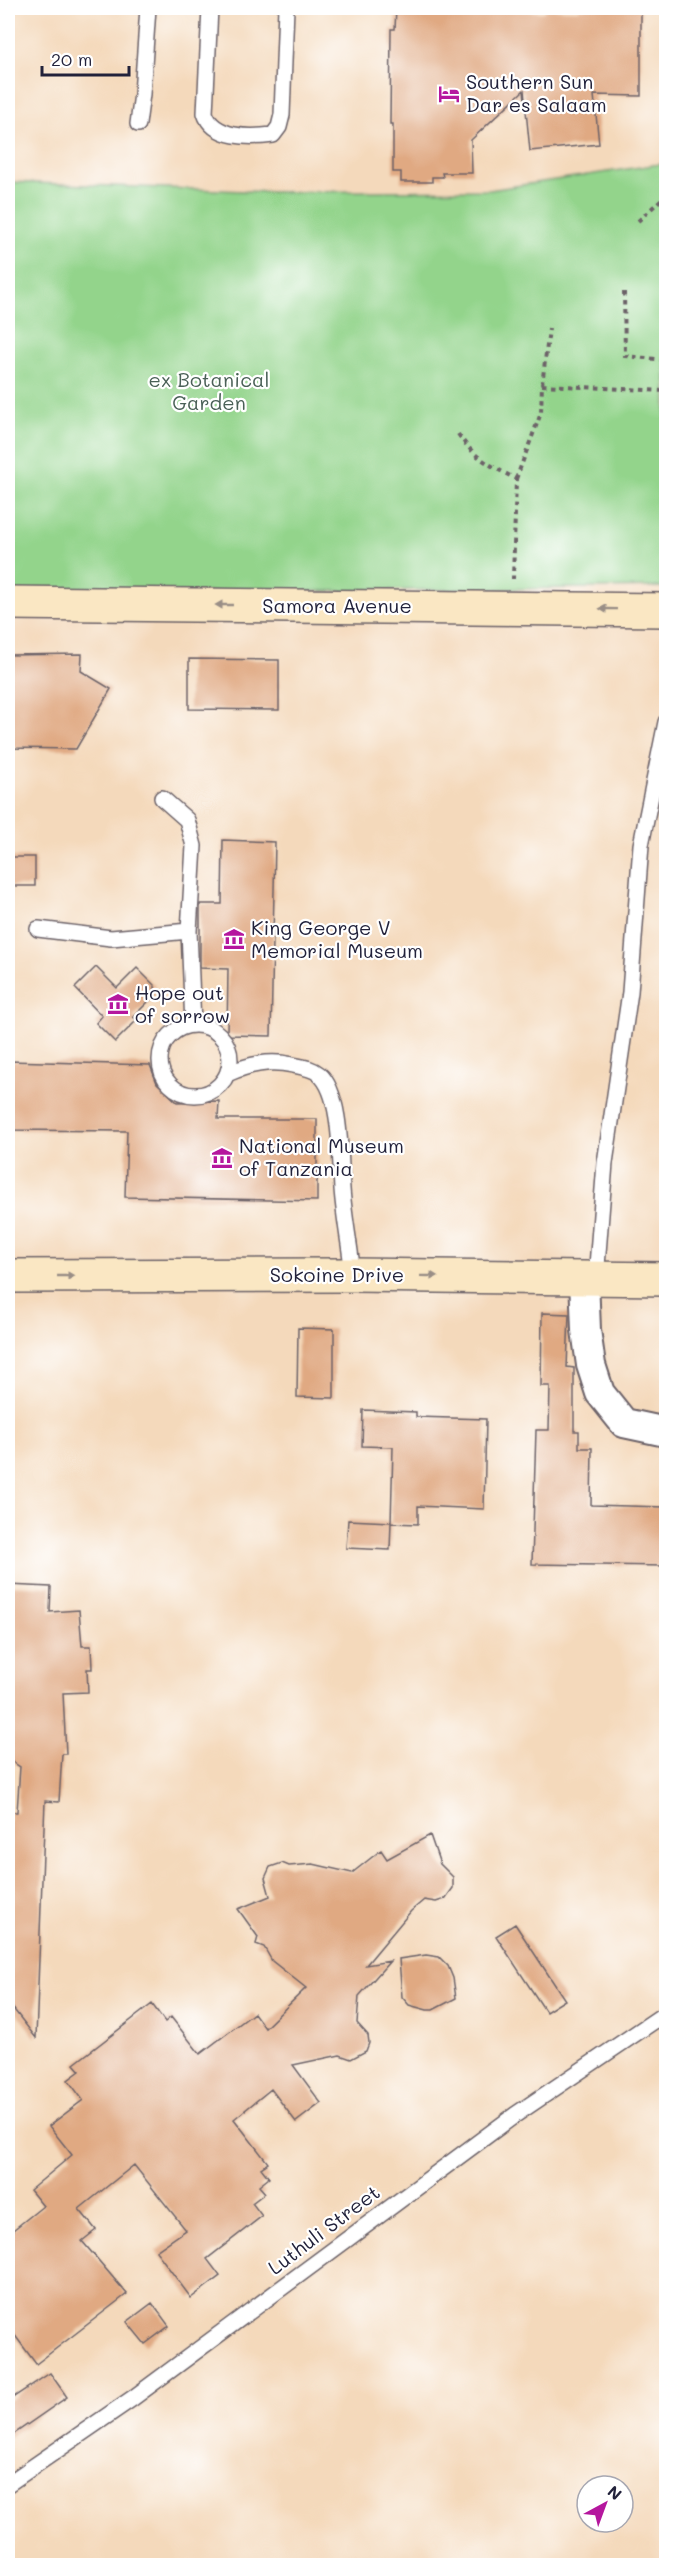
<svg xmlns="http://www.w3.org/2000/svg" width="674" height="2573" font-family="Mali,sans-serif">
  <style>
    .green { fill: #93d48b; stroke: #5a7b63; stroke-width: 1.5 }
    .building { fill: #e0a982 }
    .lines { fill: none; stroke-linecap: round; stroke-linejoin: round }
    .lane-casing { stroke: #6c6268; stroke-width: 18 }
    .street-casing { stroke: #6c6268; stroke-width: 32 }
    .secondary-casing { stroke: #6c6268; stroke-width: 36 }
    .path { stroke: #6c6268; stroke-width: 4; stroke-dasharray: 4.5 4.5; stroke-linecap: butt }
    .lane { stroke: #fff; stroke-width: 15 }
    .street { stroke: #fff; stroke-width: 28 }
    .secondary { stroke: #fae7c3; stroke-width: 33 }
    .oneway { fill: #998e86 }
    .labels { text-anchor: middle; stroke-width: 4.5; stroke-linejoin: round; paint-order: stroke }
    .poi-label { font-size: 20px; fill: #22223b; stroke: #fff; text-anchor: start }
    .park-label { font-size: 20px; fill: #4a6057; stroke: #fff }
    .street-label { font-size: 20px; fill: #22223b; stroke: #fff }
  </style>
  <rect width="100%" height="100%" fill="#fff"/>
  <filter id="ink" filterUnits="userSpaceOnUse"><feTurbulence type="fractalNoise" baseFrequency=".0167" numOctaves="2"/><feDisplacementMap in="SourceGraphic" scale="12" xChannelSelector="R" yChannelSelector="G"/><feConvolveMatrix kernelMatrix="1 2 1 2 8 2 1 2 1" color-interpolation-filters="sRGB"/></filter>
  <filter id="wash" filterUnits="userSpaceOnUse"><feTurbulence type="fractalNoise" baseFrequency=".008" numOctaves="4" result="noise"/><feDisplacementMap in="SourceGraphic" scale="24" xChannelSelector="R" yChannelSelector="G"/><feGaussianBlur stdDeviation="1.35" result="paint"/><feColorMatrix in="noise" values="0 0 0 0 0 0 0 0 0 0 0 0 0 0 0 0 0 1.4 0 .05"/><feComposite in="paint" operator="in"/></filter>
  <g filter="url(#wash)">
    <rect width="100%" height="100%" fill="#f4d9bb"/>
    <!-- green -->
    <path class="green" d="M666,163V587L8,595V182L270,192L490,190Z"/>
    <g id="blocks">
      <!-- building -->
      <path class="building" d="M396,8L545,12V9L579,10V8H641V96L594,95L599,144L530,151L524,90L471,140L472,173H442L443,177H432V182H401V172H393V124H390L391,29H395Z
        M82,654L81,671L111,689L76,749L8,748V655Z
        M189,659L279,660V710L189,709Z
        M223,840L275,842L271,1036L227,1035L228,969L200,968V904H222Z
        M8,857H35V886H8Z
        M96,967L117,988L137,968L155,986V995L133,1017L137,1020L115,1042L96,1023L102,1016L75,988Z
        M8,1061L150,1065L157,1083L177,1102L219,1101L218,1119H317V1201L125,1197L127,1131L8,1130Z
        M542,1313L569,1314L567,1367L574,1368V1431H579V1448H592L591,1505L666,1507V1566L532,1564L536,1430H549L550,1386H541Z
        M298,1328L334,1329V1398L297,1397Z
        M363,1410L416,1412V1417L486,1419L484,1509L418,1506V1524L391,1523L393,1447L362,1446Z
        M348,1520L391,1522L390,1550L346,1548Z
        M8,1585L51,1587L50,1612L79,1610L82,1646H91L92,1669H87L88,1692L63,1693L66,1754H62L59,1802L45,1801L36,2038L8,2002V1835L10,1812H17L20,1767L8,1759Z
        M430,1835L440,1864L453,1877V1888L445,1899L436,1902L424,1900L411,1911L366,1965L390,1961L359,1996L357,2023L368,2035L369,2043L366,2051L351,2059L340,2055L293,2065L321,2103L296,2122L271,2089L234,2119L268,2163L261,2168L269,2178L259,2186L265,2193L252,2203L262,2216L207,2259L220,2276L191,2298L156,2251L186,2230L134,2165L79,2209L96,2230L82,2241L127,2294L36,2364L8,2326V2234L43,2206L30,2190L72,2155L49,2126L83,2100L68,2080L80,2071L74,2064L152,2004L165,2022L171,2017L200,2054L254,2013L265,2028L306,1988L272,1961L264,1947L256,1944L258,1937L238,1909L270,1896L265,1878L270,1867L282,1863L289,1866L313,1864L352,1873L381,1850L387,1859Z
        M515,1924L565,2000L546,2012L496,1936Z
        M426,1955L439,1957L448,1966L453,1978L456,1998L433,2010H427L409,2005L402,1997L399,1959Z
        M152,2303L169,2326L145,2344L127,2322Z
        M50,2373L67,2397L8,2438V2401Z"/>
    </g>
  </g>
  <g filter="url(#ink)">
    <use href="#blocks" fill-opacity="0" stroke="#6c6268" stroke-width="1.5"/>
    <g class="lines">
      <defs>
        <path id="lane" d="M210,8L205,113C213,139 251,138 273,135L279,127L282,115L286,8
          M138,124L142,94L148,8
          M162,798L187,820L194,846L189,931L193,1025
          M38,929L111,938L189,931
          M160 1060a35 35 0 1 1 70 0a35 35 0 1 1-70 0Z
          M227,1074C250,1064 269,1060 293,1065C302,1067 312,1068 319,1074C342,1093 340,1160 342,1189C344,1217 350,1246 353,1275
          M596,1279L605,1163L630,992L641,845L666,722
          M8,2484L133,2398L515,2115L666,2013"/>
        <path id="street" d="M584,1278L586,1330L591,1365L600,1393L624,1423L666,1432"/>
        <path id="secondary" d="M8,603L666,610
          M8,1276L353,1275L666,1279"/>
      </defs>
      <!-- lane casing -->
      <use href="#lane" class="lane-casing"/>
      <!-- street casing -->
      <use href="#street" class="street-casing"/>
      <!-- secondary casing -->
      <use href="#secondary" class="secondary-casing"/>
      <!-- path -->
      <path class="path" d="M638,221L666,195
        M624,292L625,356L666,360
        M542,385L666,391
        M458,434C475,459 490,465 516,479L513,579
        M516,479L541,413L542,385L549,329"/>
      <!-- lane -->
      <use href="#lane" class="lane"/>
      <!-- street -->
      <use href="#street" class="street"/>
      <!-- secondary -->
      <use href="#secondary" class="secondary"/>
    </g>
    <!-- one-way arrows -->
    <defs><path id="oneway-solid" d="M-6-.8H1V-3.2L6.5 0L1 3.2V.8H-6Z" transform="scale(1.5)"/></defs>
    <g class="oneway">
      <use href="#oneway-solid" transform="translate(224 605) rotate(-180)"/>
      <use href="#oneway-solid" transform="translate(608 609) rotate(-179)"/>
      <use href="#oneway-solid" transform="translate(66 1276)"/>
      <use href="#oneway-solid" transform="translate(429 1276) rotate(1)"/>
    </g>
  </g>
  <!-- icons -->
  <defs>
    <symbol id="hotel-bare" viewBox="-9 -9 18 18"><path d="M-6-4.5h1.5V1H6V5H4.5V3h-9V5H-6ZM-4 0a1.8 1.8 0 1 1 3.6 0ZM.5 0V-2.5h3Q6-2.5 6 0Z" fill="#b5179e" stroke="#fff" stroke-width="2.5" paint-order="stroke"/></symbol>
    <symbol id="museum-bare" viewBox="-9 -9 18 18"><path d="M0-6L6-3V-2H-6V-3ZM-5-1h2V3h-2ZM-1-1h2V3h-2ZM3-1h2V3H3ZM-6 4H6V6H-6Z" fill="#b5179e" stroke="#fff" stroke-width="2.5" paint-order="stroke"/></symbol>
  </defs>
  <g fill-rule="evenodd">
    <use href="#hotel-bare" x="434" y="79" width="30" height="30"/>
    <use href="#museum-bare" x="219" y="924" width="30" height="30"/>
    <use href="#museum-bare" x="103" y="989" width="30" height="30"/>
    <use href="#museum-bare" x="207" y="1143" width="30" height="30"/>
  </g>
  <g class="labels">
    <!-- poi labels -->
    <g class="poi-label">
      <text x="466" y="89">Southern Sun<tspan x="466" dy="23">Dar es Salaam</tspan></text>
      <text x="251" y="935">King George V<tspan x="251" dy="23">Memorial Museum</tspan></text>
      <text x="135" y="1000">Hope out<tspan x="135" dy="23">of sorrow</tspan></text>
      <text x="239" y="1153">National Museum<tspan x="239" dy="23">of Tanzania</tspan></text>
    </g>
    <!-- park labels -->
    <g class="park-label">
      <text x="209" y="387">ex Botanical<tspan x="209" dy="23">Garden</tspan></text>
    </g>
    <!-- street labels -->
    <g class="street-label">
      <text x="337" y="613">Samora Avenue</text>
      <text x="337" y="1282">Sokoine Drive</text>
      <text transform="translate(324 2230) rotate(-37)" y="7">Luthuli Street</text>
    </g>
  </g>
  <!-- margin -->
  <rect width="674" height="2573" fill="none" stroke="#fff" stroke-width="30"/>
  <!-- north arrow -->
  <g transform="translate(605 2504) rotate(41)"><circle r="28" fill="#ffffff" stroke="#a7a7b1" stroke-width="1.5"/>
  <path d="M0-4.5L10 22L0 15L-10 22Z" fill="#b5179e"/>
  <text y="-9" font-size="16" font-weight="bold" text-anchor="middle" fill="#22223b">N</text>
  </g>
  <!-- scale -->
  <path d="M42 66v9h87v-9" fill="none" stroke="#22223b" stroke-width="3"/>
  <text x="51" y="66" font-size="18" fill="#22223b" stroke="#ffffff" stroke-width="4.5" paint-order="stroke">20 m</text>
</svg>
